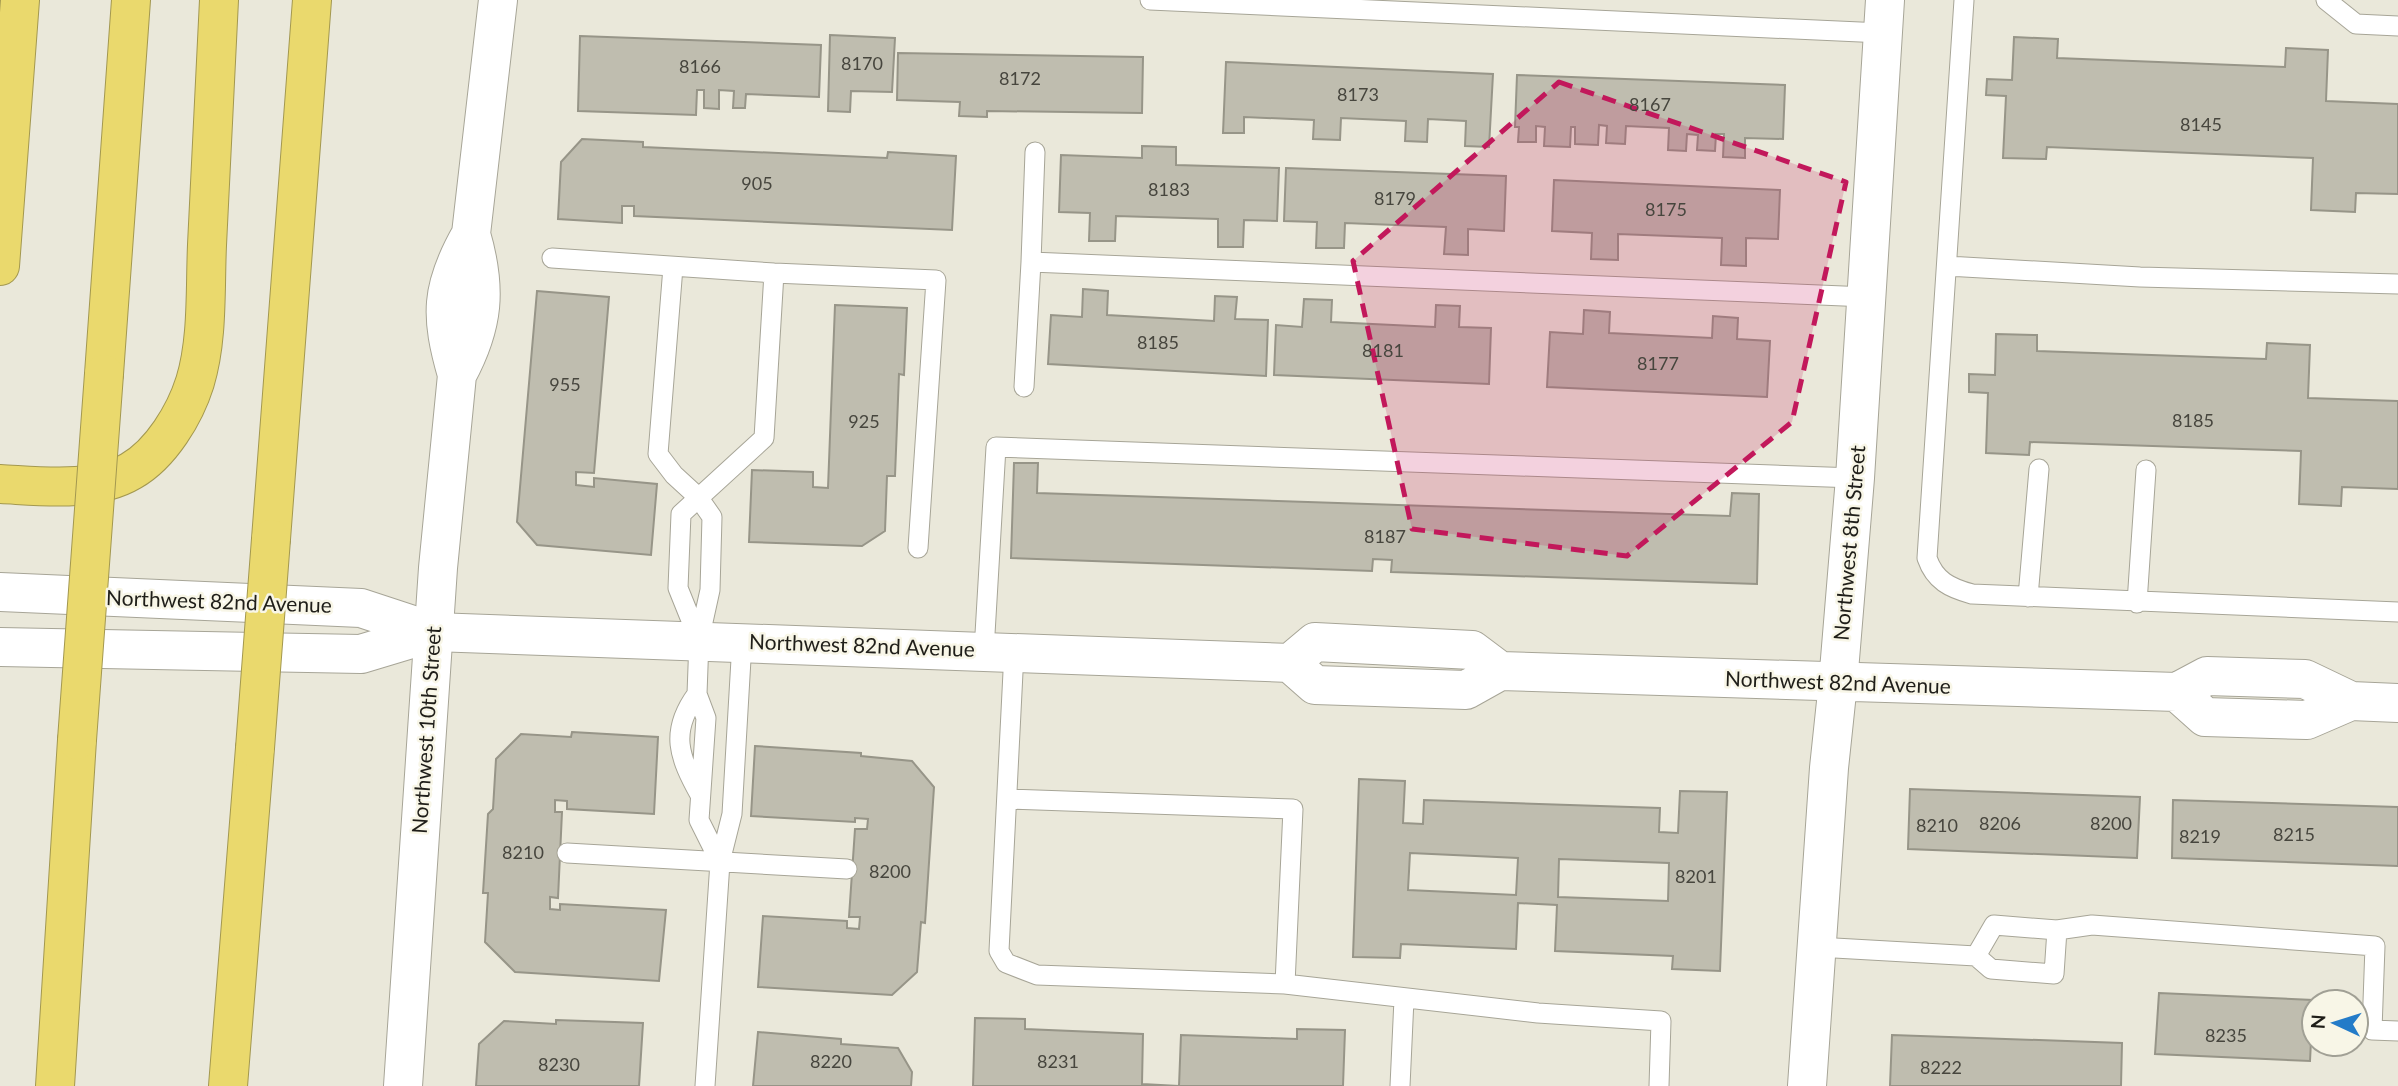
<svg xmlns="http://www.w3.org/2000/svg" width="2398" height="1086" font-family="Lato,sans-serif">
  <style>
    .building { fill: #bfbdaf; stroke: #979588; stroke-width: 2; fill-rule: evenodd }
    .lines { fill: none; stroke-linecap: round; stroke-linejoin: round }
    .service-casing { stroke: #a7a597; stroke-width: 21 }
    .minor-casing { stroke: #a7a597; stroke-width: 40 }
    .tertiary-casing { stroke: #a7a597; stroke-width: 40 }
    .motorway-casing { stroke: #a39850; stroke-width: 40 }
    .service { stroke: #fff; stroke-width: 19 }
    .minor { stroke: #fff; stroke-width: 38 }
    .tertiary { stroke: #fff; stroke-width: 38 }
    .motorway { stroke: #ead96d; stroke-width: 38 }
    .motorway-bridge-casing { stroke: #a39850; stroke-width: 40; stroke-linecap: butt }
    .motorway-bridge { stroke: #ead96d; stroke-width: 38 }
    .marked { fill: #c2185b; fill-opacity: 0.2; stroke: #c2185b; stroke-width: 5; stroke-dasharray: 14 9; stroke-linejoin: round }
    .labels { text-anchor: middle; stroke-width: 5; stroke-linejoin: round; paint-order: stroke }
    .number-label { font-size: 18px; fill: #47463e }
    .street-label { font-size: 21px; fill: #1f1e19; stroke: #f8f6e7 }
  </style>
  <rect width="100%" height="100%" fill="#eae8da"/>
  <!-- building -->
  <path class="building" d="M830,35L895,38L892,92L851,91L850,112L828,111Z
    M580,36L821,45L819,97L746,94L745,108H733L734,91L719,90V109L704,108V90H697L696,115L578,111Z
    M2014,37L2058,39L2057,58L2285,67L2286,48L2328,50L2326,101L2398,104V194L2356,193L2355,212L2311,210L2313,158L2047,147L2046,159L2003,158L2006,96L1986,95L1987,79L2012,80Z
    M898,53L1143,57L1142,113L987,111V117L959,116L960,102L897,100Z
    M1226,62L1493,74L1489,147L1465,146L1466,121L1428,119L1427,142L1405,141L1406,121L1341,118L1340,140L1313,139L1314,120L1244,117V133H1223Z
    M1517,75L1785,85L1783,139L1745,138V158L1723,157L1724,134H1716L1715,151L1697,150L1698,135L1687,134L1686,151L1668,150L1669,128L1626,126L1625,144L1606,143L1607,126L1599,125L1598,145L1575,144V127H1571L1570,147L1544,146L1545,127L1536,126V142H1518L1519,127H1515Z
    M582,139L643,142V147L887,158L888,152L956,156L952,230L634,216V206H622V223L558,219L561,162Z
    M1142,146L1176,147V165L1279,168L1277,221L1244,220L1243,247H1218V219L1116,216L1115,241H1089L1090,213L1059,212L1061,155L1142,158Z
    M1286,168L1506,176L1504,231L1468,229V255L1444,254L1446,227L1345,223L1344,248H1316L1317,222L1284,221Z
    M1554,180L1780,190L1778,239L1746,238V266L1721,265L1722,238L1618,234V260L1591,259L1592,233L1552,231Z
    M1083,289L1108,291L1107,315L1214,321L1215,296L1237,297L1235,319L1268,320L1266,376L1048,364L1051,315L1082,317Z
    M537,291L609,297L594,473L576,472V485L594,487V478L657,484L651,555L537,545L517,522Z
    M1304,299L1332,300L1331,322L1435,327L1436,305L1460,306L1459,327L1491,328L1489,384L1274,375L1276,325L1302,327Z
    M835,305L907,308L904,375L899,374L895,476H887L885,531L862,546L749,542L752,470L813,472V487L828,488Z
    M1584,310L1610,312L1609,333L1712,338L1713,316L1738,318L1737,339L1770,341L1767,397L1547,387L1550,332L1583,334Z
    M1996,334L2037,335V351L2266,359L2267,343L2310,345L2308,398L2398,401V489L2342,487L2341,506L2299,504L2301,451L2030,442L2029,455L1986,453L1988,393L1969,392V374L1995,375Z
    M1014,463H1038L1037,493L1730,516L1732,493L1759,494L1757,584L1391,572L1392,560L1373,559L1372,571L1011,558Z
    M572,732L658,737L654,814L567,809V801L555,800V812H562L558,898L550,897V909L560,910V904L666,910L659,981L515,972L485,942L488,893H483L488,814L493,809L496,759L521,734L571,737Z
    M755,746L861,753V756L912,761L934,787L925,923L921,922L917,972L892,995L758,987L763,916L847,921V928L859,929L860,917H849L855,829H867L868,819L855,818V822L751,816Z
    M1359,779L1405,781L1403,823L1423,824L1424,800L1660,808L1659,832L1678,833L1680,791L1727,792L1720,971L1672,969L1673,956L1555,951L1557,905L1518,903L1516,949L1401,944L1400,958L1353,957ZM1410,853L1518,858L1516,895L1408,890ZM1559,859L1669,863L1668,901L1558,897Z
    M1910,789L2140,797L2137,858L1908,849Z
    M2173,800L2398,807V866L2172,858Z
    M2159,993L2313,1000L2310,1061L2155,1054Z
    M975,1018L1025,1019V1029L1143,1034L1142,1084L1179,1086L1181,1035L1297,1039V1029L1345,1030L1343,1086H973Z
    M556,1020L643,1023L639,1086H476L479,1044L504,1021L556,1024Z
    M758,1032L841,1039V1044L898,1048L912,1072L911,1086H753Z
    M1892,1035L2122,1043L2121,1086H1890Z"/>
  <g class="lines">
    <defs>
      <path id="service" d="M1150,0L1882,33
        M1964,0L1927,558C1935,581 1950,588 1972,594L2398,612
        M2326,0L2356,24L2398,26
        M552,258L774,273L936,280L918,548
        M1031,262L1035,152
        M1947,266L2140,277L2398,284
        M673,267L658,454L674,475L698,497L712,517L710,590L699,640L697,694L706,718L699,820L720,862
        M1024,387L1031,262L1867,297
        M2028,597L2039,469
        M2137,603L2146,470
        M699,640L678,588L681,514L764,438L774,273
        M984,651L996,447L1855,478
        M1014,652L999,951L1006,963L1037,975L1285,984L1538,1013L1661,1021L1659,1086
        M697,694C669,732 679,757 700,795
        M1007,799L1293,809L1285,984
        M567,853L847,869
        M2057,930L2054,974L1991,969L1976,956L1994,925L2057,930L2092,925L2375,946L2372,1030L2398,1031
        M1817,947L1976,956
        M705,1086L720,862L732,814L742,642
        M1400,1086L1404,999"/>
      <path id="minor" d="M457,375C484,325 487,289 471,234
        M1838,683L1855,478L1885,0
        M403,1086L438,568L457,375C440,316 440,288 471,234L498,0"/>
      <path id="tertiary" d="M0,592L361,608L434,632L1290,663
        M0,647L361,654L434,632
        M1500,671L1472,650L1315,642L1290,663L1315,685L1466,690L1500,671L2177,692
        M2351,701L2307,720L2205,717L2177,692L2207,676L2305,679L2351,701L2398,703
        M1807,1086L1829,768L1838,683"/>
      <path id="motorway" d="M0,266L20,0
        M104,374L131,0
        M0,484C41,486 94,493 131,471C161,454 185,414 195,382C208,339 205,290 207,245C211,163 215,82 219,0
        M271,539L312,0
        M55,1086L77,740
        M228,1086L255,748"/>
    </defs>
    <!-- service casing -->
    <use href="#service" class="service-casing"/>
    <!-- minor casing -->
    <use href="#minor" class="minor-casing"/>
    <!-- tertiary casing -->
    <use href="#tertiary" class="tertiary-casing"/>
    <!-- motorway casing -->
    <use href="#motorway" class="motorway-casing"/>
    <!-- service -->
    <use href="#service" class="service"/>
    <!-- minor -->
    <use href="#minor" class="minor"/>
    <!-- tertiary -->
    <use href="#tertiary" class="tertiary"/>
    <!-- motorway -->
    <use href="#motorway" class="motorway"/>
    <defs>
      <path id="motorway-bridge" d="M77,740L104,374
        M255,748L271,539"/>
    </defs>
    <!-- motorway-bridge casing -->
    <use href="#motorway-bridge" class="motorway-bridge-casing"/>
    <!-- motorway-bridge -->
    <use href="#motorway-bridge" class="motorway-bridge"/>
  </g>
  <!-- marked area -->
  <path class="marked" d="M1559,82L1846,182L1792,422L1627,556L1412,529L1353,261Z"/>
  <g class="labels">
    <!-- number labels -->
    <g class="number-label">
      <text x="862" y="70">8170</text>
      <text x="700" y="73">8166</text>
      <text x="1020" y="85">8172</text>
      <text x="1358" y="101">8173</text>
      <text x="1650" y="111">8167</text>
      <text x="2201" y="131">8145</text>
      <text x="757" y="190">905</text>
      <text x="1169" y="196">8183</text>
      <text x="1395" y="205">8179</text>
      <text x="1666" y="216">8175</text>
      <text x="1158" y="349">8185</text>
      <text x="1383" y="357">8181</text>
      <text x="1658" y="370">8177</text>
      <text x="565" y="391">955</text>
      <text x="2193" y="427">8185</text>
      <text x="864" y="428">925</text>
      <text x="1385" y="543">8187</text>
      <text x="2000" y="830">8206</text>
      <text x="2111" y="830">8200</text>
      <text x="1937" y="832">8210</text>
      <text x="2294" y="841">8215</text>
      <text x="2200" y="843">8219</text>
      <text x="523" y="859">8210</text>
      <text x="890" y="878">8200</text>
      <text x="1696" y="883">8201</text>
      <text x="2226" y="1042">8235</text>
      <text x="831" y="1068">8220</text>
      <text x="1058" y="1068">8231</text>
      <text x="559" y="1071">8230</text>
      <text x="1941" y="1074">8222</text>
    </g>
    <!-- street labels -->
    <g class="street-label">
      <text transform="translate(1850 543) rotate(-85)" y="7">Northwest 8th Street</text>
      <text transform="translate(219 602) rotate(2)" y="7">Northwest 82nd Avenue</text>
      <text transform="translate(862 646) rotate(2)" y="7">Northwest 82nd Avenue</text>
      <text transform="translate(1838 683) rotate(2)" y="7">Northwest 82nd Avenue</text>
      <text transform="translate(427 730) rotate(-86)" y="7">Northwest 10th Street</text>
    </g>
  </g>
  <!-- north arrow -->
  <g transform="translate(2335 1023) rotate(274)"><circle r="33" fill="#f8f6e7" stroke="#a1a095" stroke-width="2"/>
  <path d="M0-5L12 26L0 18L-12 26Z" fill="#237bc8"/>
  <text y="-10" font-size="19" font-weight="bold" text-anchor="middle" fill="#1f1e19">N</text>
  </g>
</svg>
